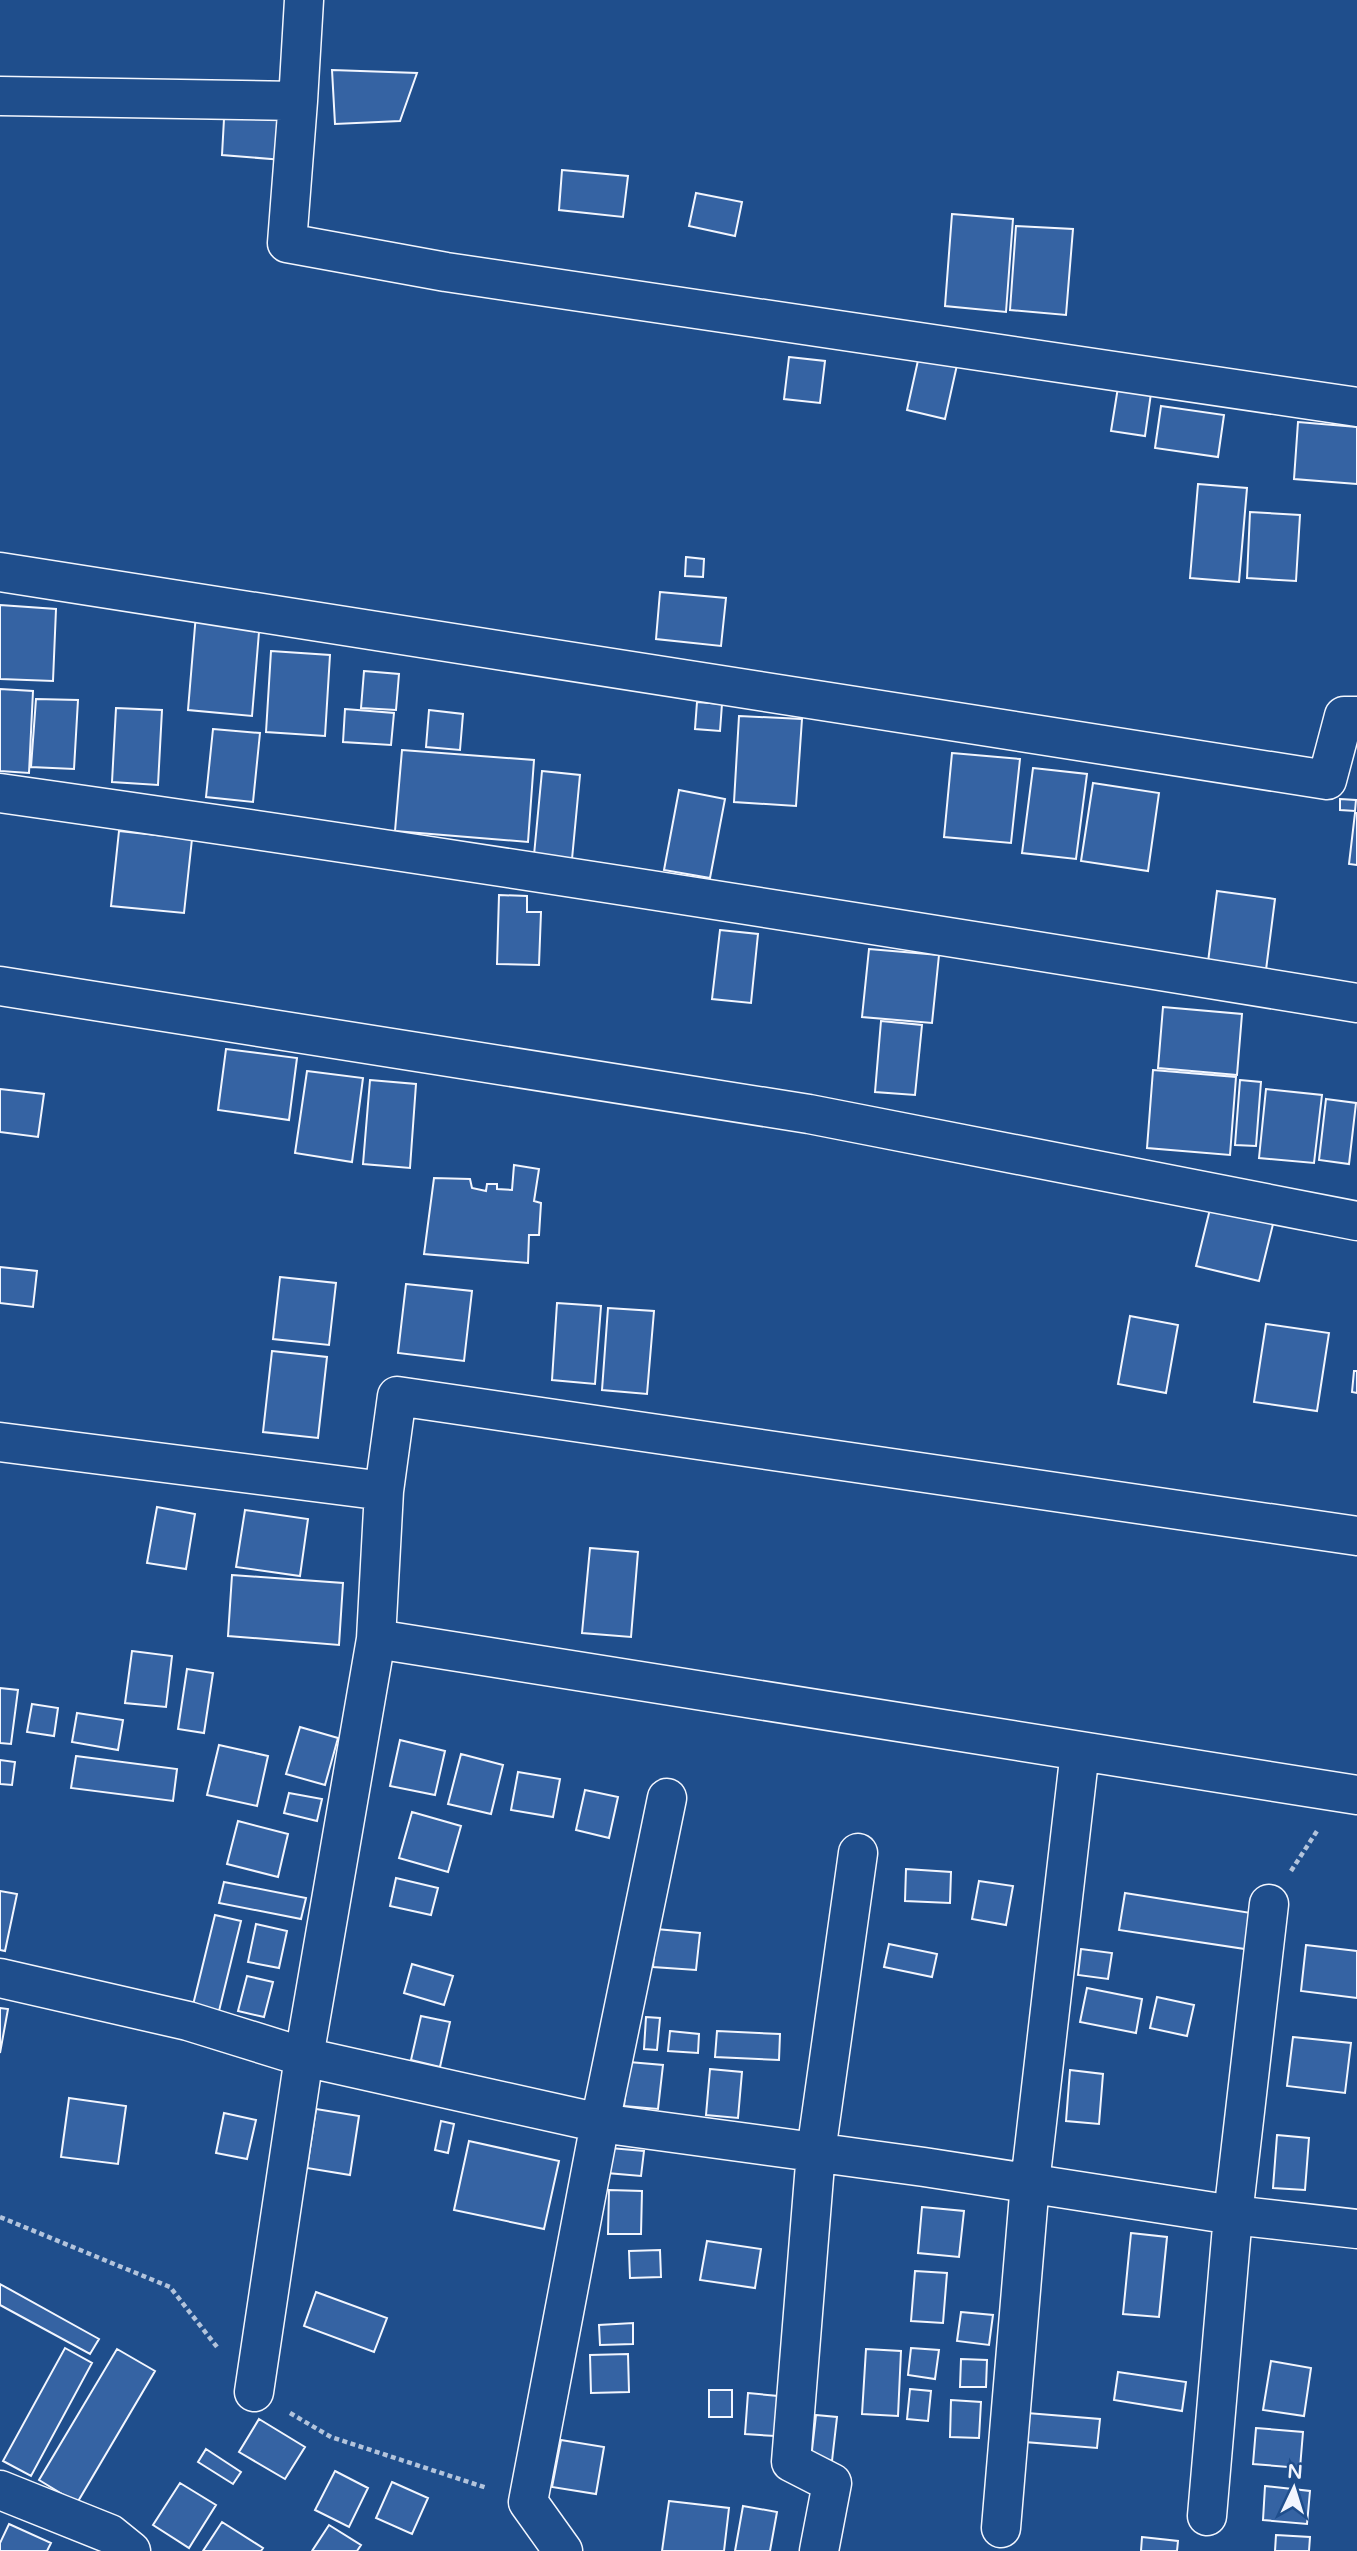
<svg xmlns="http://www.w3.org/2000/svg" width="1357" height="2551" font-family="'Varela Round',sans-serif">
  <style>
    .building { fill: #3563a3; stroke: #f2f6ff; stroke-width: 2 }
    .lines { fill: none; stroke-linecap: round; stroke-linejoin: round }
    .minor-casing { stroke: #f2f6ff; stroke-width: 41 }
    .path { stroke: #b3c4dc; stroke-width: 4.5; stroke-dasharray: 5 3.5; stroke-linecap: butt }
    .minor { stroke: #1f4e8c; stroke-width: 38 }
  </style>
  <rect width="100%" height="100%" fill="#1f4e8c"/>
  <!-- building -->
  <path class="building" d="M332,70L417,73L400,121L335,124Z
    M279,112L283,160L222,155L224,119Z
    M562,170L628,176L623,217L559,210Z
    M696,193L742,202L735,236L689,226Z
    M952,214L1013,219L1006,312L945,306Z
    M1016,226L1073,229L1066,315L1010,310Z
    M919,356L957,365L945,419L907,410Z
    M789,357L825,361L820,403L784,399Z
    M1119,381L1152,386L1145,436L1111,431Z
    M1161,406L1224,415L1218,457L1155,448Z
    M1298,422L1357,427V484L1294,479Z
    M1198,484L1247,488L1239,582L1190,578Z
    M1250,512L1300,515L1296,581L1247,578Z
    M686,557L704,559L703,577L685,576Z
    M660,592L726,598L721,646L656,639Z
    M0,605L56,609L53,681L0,679Z
    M196,614L260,620L252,716L188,710Z
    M271,651L330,655L325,736L266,732Z
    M364,671L399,674L396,710L361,708Z
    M0,689L33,691L29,773L0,771Z
    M36,699L78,700L74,769L31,767Z
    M697,702L722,704L720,731L695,729Z
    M116,708L162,710L158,785L112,782Z
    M345,709L394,713L391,745L343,742Z
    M429,710L463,714L460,750L426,747Z
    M739,716L802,719L796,806L734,802Z
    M213,729L260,733L253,802L206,797Z
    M402,750L534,760L528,842L395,831Z
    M952,753L1020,759L1011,843L944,837Z
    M1033,768L1087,774L1076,859L1022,853Z
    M542,771L580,775L572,859L534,855Z
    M1093,783L1159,793L1148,871L1081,861Z
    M679,790L725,799L710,878L664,870Z
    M1340,799L1356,800L1355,811L1340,810Z
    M1355,813H1357V865L1349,864Z
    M119,831L192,839L184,913L111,906Z
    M1217,891L1275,899L1266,970L1208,962Z
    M499,895L527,896V912H541L539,965L497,964Z
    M720,930L758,934L751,1003L712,999Z
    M869,949L939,955L932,1023L862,1017Z
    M1163,1007L1242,1014L1237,1075L1158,1068Z
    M881,1021L922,1025L915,1095L875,1092Z
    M226,1049L297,1058L289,1120L218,1110Z
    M1153,1070L1236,1077L1230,1155L1147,1148Z
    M307,1071L363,1078L352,1162L295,1153Z
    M370,1080L416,1084L410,1168L363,1164Z
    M1240,1080L1261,1082L1256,1146L1235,1145Z
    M0,1089L44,1094L38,1137L0,1132Z
    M1266,1089L1322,1095L1314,1163L1259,1158Z
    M1326,1099L1356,1103L1349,1164L1319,1160Z
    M514,1165L539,1169L534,1201L541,1203L539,1235H529L528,1263L424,1254L434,1178L470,1179L472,1188L486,1191L487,1184H497V1189L512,1190Z
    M1212,1201L1275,1216L1259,1281L1196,1266Z
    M0,1267L37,1271L33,1307L0,1303Z
    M280,1277L336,1283L329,1345L273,1339Z
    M406,1284L472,1291L464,1361L398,1353Z
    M557,1303L601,1306L595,1384L552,1380Z
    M608,1308L654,1311L647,1394L602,1390Z
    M1130,1316L1178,1325L1166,1393L1118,1384Z
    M1266,1324L1329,1333L1317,1411L1254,1402Z
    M272,1351L327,1357L318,1438L263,1432Z
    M1354,1371H1357V1393L1352,1392Z
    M157,1507L195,1514L186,1569L147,1563Z
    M245,1510L308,1519L300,1576L236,1567Z
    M590,1548L638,1552L631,1637L582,1633Z
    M232,1575L343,1583L339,1645L228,1636Z
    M132,1651L172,1656L166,1707L125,1703Z
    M187,1669L213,1673L204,1733L178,1729Z
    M0,1688L18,1690L11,1744L0,1743Z
    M32,1704L58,1708L54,1736L27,1732Z
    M77,1713L123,1720L118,1750L72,1742Z
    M300,1727L338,1738L325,1785L286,1774Z
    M400,1740L445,1751L435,1795L390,1786Z
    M219,1745L268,1756L257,1806L207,1795Z
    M461,1754L503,1765L491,1814L448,1804Z
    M76,1756L177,1769L173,1801L71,1788Z
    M0,1760L15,1762L12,1785L0,1784Z
    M518,1772L560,1779L553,1817L511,1810Z
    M585,1790L618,1797L609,1838L576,1830Z
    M289,1793L322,1799L317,1821L284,1813Z
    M412,1812L461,1826L448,1872L399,1858Z
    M238,1821L288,1834L278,1877L227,1864Z
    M906,1869L951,1872L950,1903L905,1901Z
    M396,1878L438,1888L431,1915L390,1906Z
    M979,1881L1013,1886L1006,1925L972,1919Z
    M224,1882L306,1898L301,1919L219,1903Z
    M0,1891L17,1894L5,1951L0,1950Z
    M1125,1893L1251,1913L1245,1949L1119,1930Z
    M215,1915L241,1921L219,2011L193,2005Z
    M256,1924L287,1931L279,1968L248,1962Z
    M656,1929L700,1933L696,1970L653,1967Z
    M889,1944L937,1954L932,1977L884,1967Z
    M1306,1945L1357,1951V1998L1301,1991Z
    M1081,1949L1112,1953L1108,1979L1078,1975Z
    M412,1964L453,1976L444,2005L404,1993Z
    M247,1976L273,1982L264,2017L238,2011Z
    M1087,1988L1142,1999L1136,2033L1080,2022Z
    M1157,1997L1194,2005L1187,2036L1150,2028Z
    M0,2008L8,2009L0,2053Z
    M421,2016L450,2022L440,2067L411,2060Z
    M646,2017L660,2018L657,2050L644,2049Z
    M670,2031L699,2034L698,2053L668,2051Z
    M717,2031L780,2034L779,2060L715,2057Z
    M1293,2037L1351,2043L1345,2093L1287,2086Z
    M629,2062L663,2065L658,2109L624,2106Z
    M710,2069L742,2072L738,2118L706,2115Z
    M1070,2070L1103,2074L1099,2124L1066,2121Z
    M69,2098L126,2106L118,2164L61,2157Z
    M316,2109L359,2116L350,2175L307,2168Z
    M224,2113L256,2120L247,2159L216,2153Z
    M441,2121L454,2124L448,2153L435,2150Z
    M1277,2135L1309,2138L1305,2190L1273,2188Z
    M469,2141L559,2161L544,2229L454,2210Z
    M610,2148L644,2151L641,2176L607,2173Z
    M609,2190L642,2191L641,2234H608Z
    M922,2207L964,2211L959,2257L918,2253Z
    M1131,2233L1167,2237L1159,2317L1123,2314Z
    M707,2241L761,2249L755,2288L700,2280Z
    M660,2250L661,2277L630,2278L629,2251Z
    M915,2271L947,2273L943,2323L911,2321Z
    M0,2284L99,2339L90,2354L0,2305Z
    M316,2292L387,2318L374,2352L304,2326Z
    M961,2312L993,2315L989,2345L957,2341Z
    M633,2323V2344L600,2345L599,2325Z
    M65,2348L92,2363L31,2476L3,2461Z
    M911,2348L939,2350L935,2379L908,2375Z
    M117,2349L155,2371L77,2503L39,2480Z
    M866,2349L901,2351L898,2416L862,2414Z
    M628,2354L629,2392L591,2393L590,2355Z
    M961,2359L987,2360L986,2387H960Z
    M1271,2361L1311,2368L1304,2416L1263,2410Z
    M1118,2372L1186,2382L1182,2411L1114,2400Z
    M910,2389L931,2391L928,2421L907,2419Z
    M709,2390H732V2417H709Z
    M748,2393L778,2396L775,2436L745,2434Z
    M951,2400L981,2402L979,2438L950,2437Z
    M1027,2413L1100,2419L1097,2448L1025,2442Z
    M816,2415L837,2417L832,2461L811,2459Z
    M259,2419L305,2447L285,2479L239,2452Z
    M1256,2428L1303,2432L1300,2468L1253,2464Z
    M561,2440L604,2447L596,2494L552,2487Z
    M206,2449L241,2472L233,2484L198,2462Z
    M335,2471L368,2488L349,2527L315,2510Z
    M392,2482L428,2498L412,2534L376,2518Z
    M180,2483L216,2505L189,2548L153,2525Z
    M1265,2486L1310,2491L1307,2524L1263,2520Z
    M669,2501L729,2508L724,2551H662Z
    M743,2506L777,2512L770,2551H735Z
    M222,2522L263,2548L261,2551H203Z
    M9,2524L51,2543L47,2551H0V2543Z
    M329,2525L361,2545L357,2551H312Z
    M1276,2535L1310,2537L1309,2551H1275Z
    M1142,2537L1178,2541L1177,2551H1141Z"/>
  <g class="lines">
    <defs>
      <path id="minor" d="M0,96L298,101L287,243L446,272L1357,407
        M298,101L304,0
        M0,572L1327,780L1344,716H1357
        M0,793C453,857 905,929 1357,1003
        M0,986L809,1114L1357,1221
        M0,1442L384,1491
        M376,1639L1357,1795
        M0,1978L188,2021L304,2057L600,2123L924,2167L1233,2215L1357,2229
        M254,2392L304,2057L376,1639L384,1491L397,1396L1357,1536
        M0,2490L110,2534L131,2551
        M1207,2516L1233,2215L1269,1904
        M1001,2528L1030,2183L1080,1751
        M563,2551L528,2502L600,2123L667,1798
        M819,2551L832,2483L791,2462L816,2152L858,1853"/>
    </defs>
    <!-- minor casing -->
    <use href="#minor" class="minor-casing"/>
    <!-- path -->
    <path class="path" d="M1291,1871L1317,1831
      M0,2217L170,2287L217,2347
      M290,2413L331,2437L487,2488"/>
    <!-- minor -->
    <use href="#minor" class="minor"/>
  </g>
  <!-- north arrow -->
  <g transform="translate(1294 2488) rotate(4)" stroke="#1f4e8c" stroke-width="5" paint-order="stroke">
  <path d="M0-5L12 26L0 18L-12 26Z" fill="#f2f6ff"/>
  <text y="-10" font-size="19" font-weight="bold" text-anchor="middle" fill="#f2f6ff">N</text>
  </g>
</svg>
